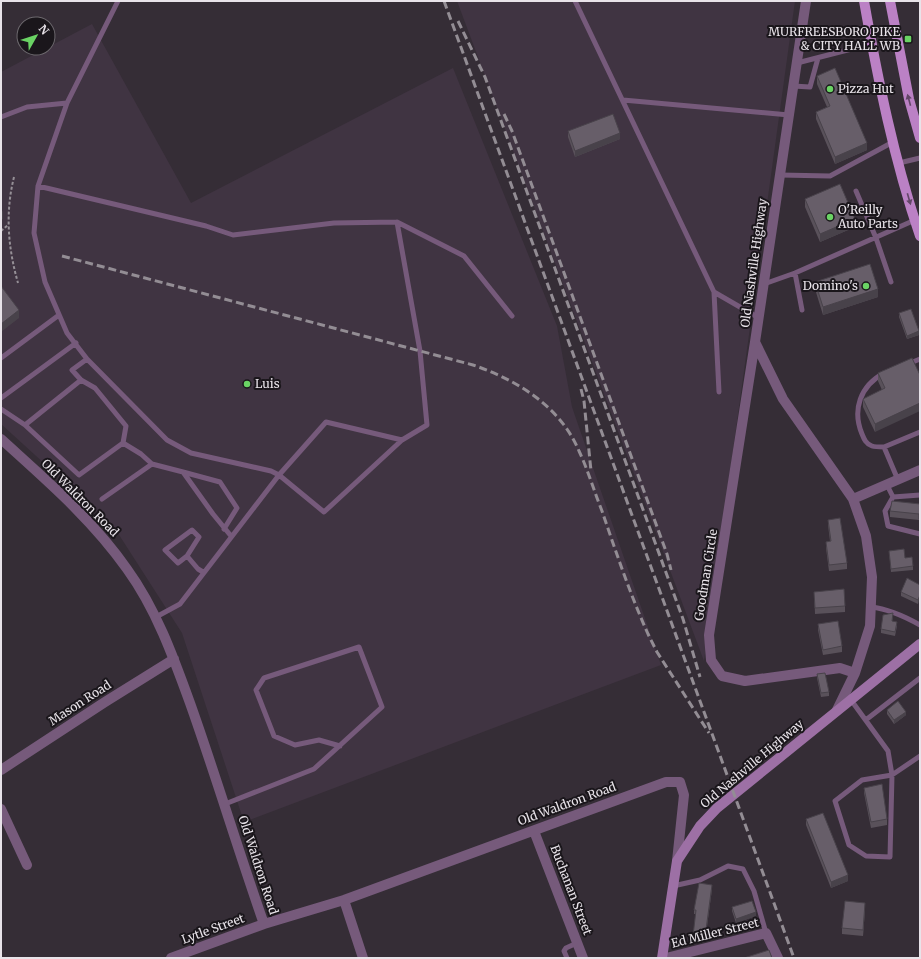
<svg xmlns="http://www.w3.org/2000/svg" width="921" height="959" font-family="Merriweather,serif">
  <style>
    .built { fill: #403442 }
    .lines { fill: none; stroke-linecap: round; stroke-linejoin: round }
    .path { stroke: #958f96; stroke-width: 2; stroke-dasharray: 3 2; stroke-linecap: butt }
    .service { stroke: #765a7b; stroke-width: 5 }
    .minor { stroke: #765a7b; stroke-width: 10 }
    .secondary { stroke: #9d70a5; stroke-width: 10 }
    .primary { stroke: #bb81c5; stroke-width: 10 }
    .rail { stroke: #938d94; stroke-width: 3; stroke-dasharray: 8 4; stroke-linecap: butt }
    .wall { fill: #59515a }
    .shaded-wall { fill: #48424a }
    .building { fill: #675e69; stroke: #48424a }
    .oneway { fill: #624667 }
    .poi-dot { fill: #6ad364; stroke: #1a161b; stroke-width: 1.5 }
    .labels { text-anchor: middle; stroke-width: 4; stroke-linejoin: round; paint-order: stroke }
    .poi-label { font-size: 12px; fill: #e8e3e9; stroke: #1a161b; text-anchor: start }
    .street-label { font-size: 12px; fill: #e8e3e9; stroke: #1a161b }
  </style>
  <rect width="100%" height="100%" fill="#352d36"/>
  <!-- built -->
  <path class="built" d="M457,1H795L704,661Z
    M92,24L191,203L453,68L557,326L572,407L661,665L244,822L182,633L114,527L1,424V72Z"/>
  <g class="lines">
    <!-- path -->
    <path class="path" d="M14,177C5,213 8,248 18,283
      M1,231L8,225"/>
    <!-- service -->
    <path class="service" d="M575,1L714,292L759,318
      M797,63L871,44
      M793,86L810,87L818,58
      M623,100L789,115
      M67,103L118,1
      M1,117L27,107L67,103L38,186L34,233L45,282L67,333L87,359L167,440L191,453L271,471L279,475L180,604L156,617
      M899,163L920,158
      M780,175L830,176L893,142
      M38,186L206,226L233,235L334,223L397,222L464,256L512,316
      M856,191L876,238L891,282
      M397,222L420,351L427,425L402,440L324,512L279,475L326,422L402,440
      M795,273L802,310
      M764,284L795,273L915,220
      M714,292L719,392
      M1,358L59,315
      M908,364L920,359
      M884,373C860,386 852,410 862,434C864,439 866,444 872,446C875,447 880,447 884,447
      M1,398L76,343
      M1,409L25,425L81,380L72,370L87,359
      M25,425L79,475L123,443L126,426L95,388L81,380
      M123,443L141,454L152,464
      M183,472L220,482L237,508L224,529
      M898,480L884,447L920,432
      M887,485L893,497L920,495
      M893,497L885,511L888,526L920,534
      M102,499L152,464L183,472L213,514L231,536
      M187,556L199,537L192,530L165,550L178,563L187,556L198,569L203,572
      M871,607C889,609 904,616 920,625
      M851,700L888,751L892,775L890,857L866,856L849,845L835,801L862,780L892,775L920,756
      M867,719L920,678
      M225,804L314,769L382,707L359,647L264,678L256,690L274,736L295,745L319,740L340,746
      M673,886L700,880L728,866L743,869L754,891L766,933
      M567,958L564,951L566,948L577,943"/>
    <!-- minor -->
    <path class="minor" d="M806,1L755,342L709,635L711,660L722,676L745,681L840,668L855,673
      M755,342L783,399L853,499L866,536L872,577L870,626L855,673L837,710
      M1,439C46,480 92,519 127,569C156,609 173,656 190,703C216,776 238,850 264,924L344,900L666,782H680L684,795L677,861
      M853,499L920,470
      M1,770L105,702L174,659
      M1,809L27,865
      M534,831L583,958
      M344,900L363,958
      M171,958L264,924
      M666,958L766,933L778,958"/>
    <!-- secondary -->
    <path class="secondary" d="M662,958L677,861L700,826L717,808L920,644"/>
    <!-- primary -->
    <path class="primary" d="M864,1C878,80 894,160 920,236
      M890,1L909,99L920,138"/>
    <!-- rail -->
    <path class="rail" d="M444,1L794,958
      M458,21L485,77L683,619L700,677
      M504,114L512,131L667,554L671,570
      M62,256L473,365C517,380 560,406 579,451C588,470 594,491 602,511C616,552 630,594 648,634L657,652L709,733
      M581,389L584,401L591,471"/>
  </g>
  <!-- wall -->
  <path class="wall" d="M817,76L867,150L835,164L816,119V112L827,107L817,84Z
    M568,131L620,139L575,157L568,137Z
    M805,199L855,227L820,242L805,207Z
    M815,282L878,297L823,315L815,289Z
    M899,313L919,335L907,339L899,317Z
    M878,373L920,375L875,432L863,407V399L882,390L878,381Z
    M920,504V525H919V520L890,517V511Z
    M828,520L847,563V569L829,571L826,548V542L830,541L828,525Z
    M889,551L905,558L913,566V570L891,572Z
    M920,585L918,604L901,596V592Z
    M814,592L845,606V612L815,614Z
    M893,617L892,621L897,626L895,636L881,633V629Z
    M818,624L842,646V652L823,655L818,630Z
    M817,674L829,692V696L821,697L817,678Z
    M887,710L906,715L894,724L887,714Z
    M864,788L887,819V825L871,828L864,793Z
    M806,819L848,881L831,888L806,825Z
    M712,889L705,941L693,940L696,914H694V910Z
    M732,907L756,916L736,923L732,911Z
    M865,909L863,936L842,934V928Z"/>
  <!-- shaded-wall -->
  <path class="shaded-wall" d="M620,133V139L575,157V151Z
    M867,143V150L835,164V157Z
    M3,211V219L1,220V212Z
    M855,219V227L820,242V234Z
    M878,289V297L823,315V307Z
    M19,310V318L1,332V324Z
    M919,331V335L907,339V336Z
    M920,403V411L875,432V424Z
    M920,595V599L918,604V600Z
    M906,712V715L894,724V720Z
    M848,875V881L831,888V882Z
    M712,885V889L705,941V937Z
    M865,903V909L863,936V930Z
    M756,912V916L736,923V919Z"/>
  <!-- building -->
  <path class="building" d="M835,68L867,143L835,157L816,112L830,106L817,76Z
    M613,114L620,133L575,151L568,131Z
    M840,184L855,219L820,234L805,199Z
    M870,264L878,289L823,307L815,282Z
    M1,286L19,310L1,324Z
    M911,309L919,331L907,336L899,313Z
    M912,358L920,375V403L875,424L863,399L885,388L878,373Z
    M892,501L920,504V519H919V514L890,511Z
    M840,518L847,563L829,565L826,542L831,541L828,520Z
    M904,549L905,558L912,557L913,566L891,569L889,551Z
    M907,578L920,585V595L918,600L901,592Z
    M844,589L845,606L815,608L814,592Z
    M893,613L892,621L897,622L895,632L881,629L883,615Z
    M838,621L842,646L823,650L818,624Z
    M825,673L829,692L821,693L817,674Z
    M898,701L906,712L894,720L887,710Z
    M882,784L887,819L871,822L864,788Z
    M823,813L848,875L831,882L806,819Z
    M699,883L712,885L705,937L693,936L696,910H694Z
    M752,901L756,912L736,919L732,907Z
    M845,901L865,903L863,930L842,928Z
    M769,950L772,958H744Z"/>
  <!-- one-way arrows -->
  <defs><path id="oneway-solid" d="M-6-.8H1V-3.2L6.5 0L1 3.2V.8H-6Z"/></defs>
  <g class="oneway">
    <use href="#oneway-solid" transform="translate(909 100) rotate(-105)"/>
    <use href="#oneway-solid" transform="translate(909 199) rotate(74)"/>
  </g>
  <!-- markers -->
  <g class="poi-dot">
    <rect x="904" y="35" width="8" height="8" rx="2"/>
    <circle cx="830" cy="89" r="4"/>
    <circle cx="830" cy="217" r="4"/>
    <circle cx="866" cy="286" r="4"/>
    <circle cx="247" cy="384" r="4"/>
  </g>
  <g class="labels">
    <!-- poi labels -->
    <g class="poi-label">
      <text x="900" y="36" text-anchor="end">MURFREESBORO PIKE<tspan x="900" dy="14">&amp; CITY HALL WB</tspan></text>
      <text x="838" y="93">Pizza Hut</text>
      <text x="838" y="214">O'Reilly<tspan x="838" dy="14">Auto Parts</tspan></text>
      <text x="858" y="290" text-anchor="end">Domino's</text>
      <text x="255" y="388">Luis</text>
    </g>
    <!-- street labels -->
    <g class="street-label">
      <text transform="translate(754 263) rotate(-82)" y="4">Old Nashville Highway</text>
      <text transform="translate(80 498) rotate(45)" y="4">Old Waldron Road</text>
      <text transform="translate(706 575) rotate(-81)" y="4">Goodman Circle</text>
      <text transform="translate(80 703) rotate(-33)" y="4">Mason Road</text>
      <text transform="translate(752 764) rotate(-40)" y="4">Old Nashville Highway</text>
      <text transform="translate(567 804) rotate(-20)" y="4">Old Waldron Road</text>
      <text transform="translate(258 865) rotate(72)" y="4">Old Waldron Road</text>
      <text transform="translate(571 890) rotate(69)" y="4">Buchanan Street</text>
      <text transform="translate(213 929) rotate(-20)" y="4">Lytle Street</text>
      <text transform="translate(715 933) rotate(-14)" y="4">Ed Miller Street</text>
    </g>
  </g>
  <!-- border -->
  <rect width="921" height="959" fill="none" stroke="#e8e3e9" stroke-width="4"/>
  <!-- north arrow -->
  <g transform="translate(36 36) rotate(51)"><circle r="19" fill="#1a161b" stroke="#6c686d"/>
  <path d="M0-3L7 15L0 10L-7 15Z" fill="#6ad364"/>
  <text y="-6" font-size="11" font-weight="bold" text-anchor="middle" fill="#e8e3e9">N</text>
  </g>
</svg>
